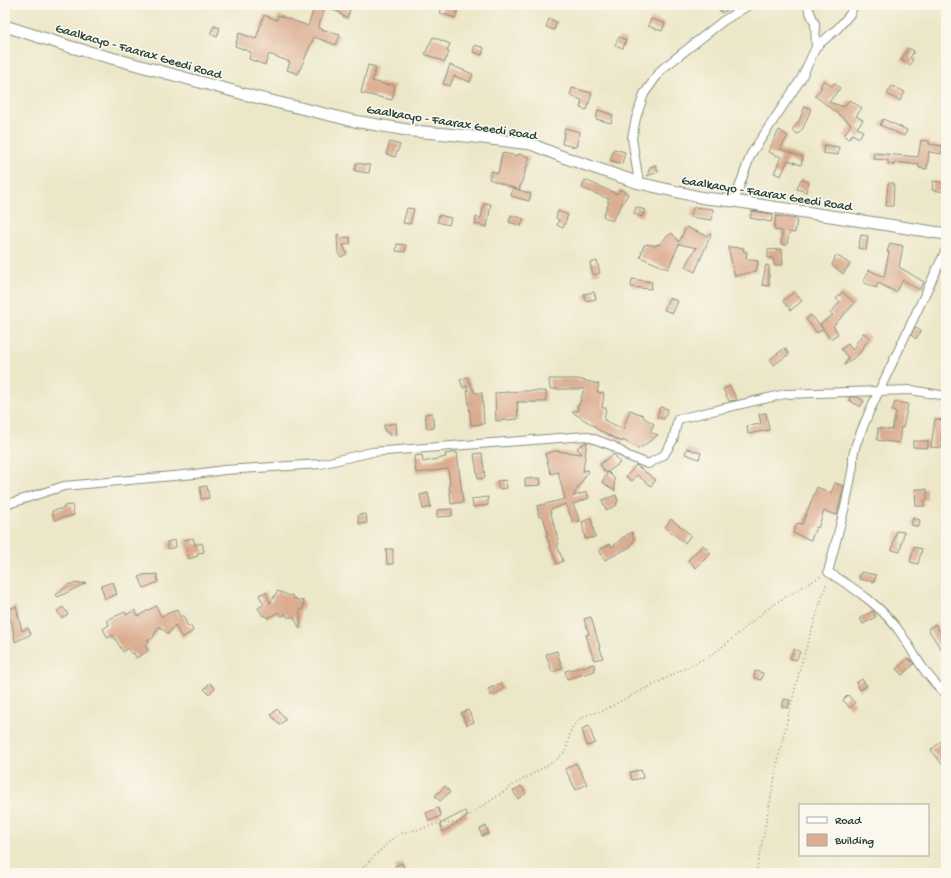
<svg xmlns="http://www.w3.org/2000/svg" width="951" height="878" font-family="'Gochi Hand',sans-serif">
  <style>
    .building { fill: #dbac8f }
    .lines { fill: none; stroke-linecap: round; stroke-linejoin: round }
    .street-casing { stroke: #86927e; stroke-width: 10 }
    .secondary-casing { stroke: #86927e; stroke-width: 13 }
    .path { stroke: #86927e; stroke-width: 1.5; stroke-dasharray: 1 3; stroke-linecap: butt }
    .street { stroke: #fff; stroke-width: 8 }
    .secondary { stroke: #fff; stroke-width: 11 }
    .labels { text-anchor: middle; stroke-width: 3.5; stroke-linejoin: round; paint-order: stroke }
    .street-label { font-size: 13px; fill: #1f3d34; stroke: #fbf7ec }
  </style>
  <rect width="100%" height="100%" fill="#fbf7ec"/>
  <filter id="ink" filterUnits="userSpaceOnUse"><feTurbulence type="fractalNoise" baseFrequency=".025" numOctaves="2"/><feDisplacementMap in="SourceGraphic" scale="8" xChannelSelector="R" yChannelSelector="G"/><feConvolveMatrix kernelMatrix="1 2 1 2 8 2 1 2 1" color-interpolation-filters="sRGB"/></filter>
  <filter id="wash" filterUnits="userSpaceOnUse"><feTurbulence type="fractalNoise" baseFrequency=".012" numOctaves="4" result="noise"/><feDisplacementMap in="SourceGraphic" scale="16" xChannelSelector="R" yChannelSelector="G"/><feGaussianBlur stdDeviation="0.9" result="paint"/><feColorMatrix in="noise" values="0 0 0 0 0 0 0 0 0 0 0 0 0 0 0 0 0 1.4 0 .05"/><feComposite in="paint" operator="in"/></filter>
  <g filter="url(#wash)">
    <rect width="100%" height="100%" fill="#ede7c9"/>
    <g id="blocks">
      <!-- building -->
      <path class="building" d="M315,5H338L350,10L347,18L341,15V13L325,7L318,28L340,35L336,45L314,37L298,74L287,70L290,62L269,54L265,65L249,59L251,52L235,46L239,33L256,39L264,15L277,20L278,15L308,26Z
        M443,5L458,9L455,18L440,13Z
        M717,5H735L722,13Z
        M549,19L557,22L554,30L546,27Z
        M651,19L665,23L662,31L648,26Z
        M214,26L220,28L217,37L210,34Z
        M433,37L450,44L447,51L449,52L445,62L425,54Z
        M619,37L626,40L623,48L615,45Z
        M475,45L484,48L482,55L473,52Z
        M908,48L914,51L910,58L913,59L910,65L901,60Z
        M368,65L376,67L372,81L388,85V84L395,85L392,100L361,93Z
        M450,65L473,74L470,82L454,76L450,86L443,84Z
        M824,80L832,86L834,83L840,88L829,102L844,107L849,100L862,108L856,116L863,120L857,128L863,131L859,138L852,134L849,139L844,136L851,124L815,96L822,87L820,86Z
        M892,86L905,92L900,101L887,94Z
        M572,88L592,93L587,110L580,108L582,100L570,96Z
        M805,106L811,109L803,128L798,134L792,130L799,121Z
        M598,110L613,115L611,123L596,119Z
        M883,119L907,130L904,136L880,125Z
        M565,128L580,132L576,147L562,144Z
        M779,130L788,136L780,149L803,157L801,165L788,160L781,176L774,173L781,157L768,152Z
        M921,140L929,141V144L943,146L941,154L930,152L929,151L927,169L919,168V165L895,162L894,165L888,164V160L873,159L874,153L918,157Z
        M390,142L400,145L395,157L386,154Z
        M824,145L839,147L838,155L823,153Z
        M614,149L625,152L622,164L610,160Z
        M502,153L518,156V154L530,157L519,190L489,179L492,171L498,174Z
        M356,163L370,165L369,173L355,171Z
        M655,165L658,172L647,176L650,167Z
        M801,179L809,182L806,192L797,189Z
        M585,180L617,194L620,189L628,194L612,221L603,216L609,202L607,201L609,199L582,188Z
        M933,181L946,183V192L932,190Z
        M888,183H894L893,206H886Z
        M513,188L531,194L529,201L511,196Z
        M484,203L491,204L487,227L475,224L476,217L481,218Z
        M636,207L645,210L642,217L634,214Z
        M694,207L713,209L712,220L690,217Z
        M407,208L414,209L410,224L403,223Z
        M558,211L568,215L563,228L557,225L559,220L556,218Z
        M752,211L773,214L771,222L750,218Z
        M439,215L451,218L449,225L437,222Z
        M511,215L524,219L521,226L509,222Z
        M776,216L797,219L795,233L789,232L787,245L781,244L782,231L774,230Z
        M686,227L707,236L710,233L711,234L695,272L685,267L690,257L697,248L679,244L668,269L640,257L644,245H646L647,244L656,246L657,244L659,245L666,237L672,233L679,242Z
        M338,234L340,238L350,237V244L343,245L347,254L341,257L338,253L337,235Z
        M861,235L868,236L866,250L858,248Z
        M890,243L903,246L899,267L924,282L919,290L903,280L896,292L878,283L876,288L863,282L869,270L884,277L889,252H887Z
        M397,244L406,245L405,252L396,251Z
        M728,247L744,248L743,251L747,252L746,259L758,261L756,271L735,276Z
        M782,249L783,265H774L773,258H768V250Z
        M836,255L850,264L843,274L832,265Z
        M597,261L600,273L593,275L590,263Z
        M766,265L769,266V286L762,285Z
        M632,279L652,282L651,289L631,287Z
        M594,292L596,299L586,301L584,294Z
        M794,292L802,301L791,310L783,301Z
        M842,292L855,303L833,326L838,334L830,339L820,324L833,315L830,313L840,302L836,299Z
        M669,298L678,301L673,313L664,310Z
        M811,315L823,329L817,333L806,319Z
        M915,327L921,331L916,339L911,335Z
        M863,333L870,337L859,354L844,365L848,358L841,349L848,344L852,350Z
        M785,348L789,354L774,365L770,359Z
        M467,377L475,393H482L484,424L471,425L467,386L463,388L460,380Z
        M549,379H578L599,384L597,392L604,393L602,408H606L604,420L623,429L630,410L643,415V417L654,424L650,432L658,435L639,449L623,440L622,442L595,428L596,427L572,412L578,410L577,406L579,405L584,389H550Z
        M730,386L737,400L729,401L723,389Z
        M523,391H546V402H517L518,419L496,421L495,393Z
        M850,397H858L864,401L860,407L849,400Z
        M895,402L908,404L903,428L901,427L899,443L877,440L878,428L892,430L896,412L892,411Z
        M660,407L668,409L664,419L657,417Z
        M432,413L434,428L427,429L425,414Z
        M766,413L769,430L748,434L747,426L761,424L759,414Z
        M935,419L946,420V428L943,427L941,441H946V448L931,447Z
        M396,423L397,434L389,435L388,432H385L384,425Z
        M913,441H928V448L913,447Z
        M586,442H587L583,471L589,470L573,496L587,492L589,498L573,504L580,521L573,523L566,504L550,510L559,544L557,545L563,561L557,564L546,535H548L543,516L539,517L537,506L565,499L558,472L551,474L545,454L555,451L582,454L577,448Z
        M687,448L701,453L699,459L685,454Z
        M457,452L463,502L451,504L449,483H450L448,469L416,473L414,456L422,455L423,462L446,457L445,454Z
        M482,453L485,478L478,479L474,454Z
        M614,454L620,463L608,472H605L600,464Z
        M636,465L656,480L651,486L637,475L632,481L626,477Z
        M608,472L614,478L615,491L602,482Z
        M540,478L541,485L525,486V479Z
        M506,480L507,488L499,489L497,481Z
        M835,483L844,486L837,515L824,511L818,528L816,527L811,540L793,533L797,523L802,524L817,487L831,493Z
        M207,486L209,498L201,499L200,487Z
        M915,489H927V500H924V506H916Z
        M428,493L431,507L423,509L420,495Z
        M616,495L618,502L616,503L617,505L606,510L602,500Z
        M488,497V505L473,507L472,499Z
        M72,505L74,515L54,520L52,511L64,508V506Z
        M452,509V516L437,517V510Z
        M366,514L367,523L359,524L358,515Z
        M591,518L595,537L585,539L582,522Z
        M913,518L920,520L919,527L911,525Z
        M671,519L691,535L685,543L665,527Z
        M896,531L904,532L900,552L892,550Z
        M632,532L634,540L630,547L605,560L599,550L610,544L612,547L622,538Z
        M193,538L195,545L202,543L204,552L197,553L198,556L189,559L184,540Z
        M175,540L176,547L168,549L167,542Z
        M703,545L711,553L696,568L688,560Z
        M914,547L922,549L918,564L910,562Z
        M386,549H393V564H387Z
        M861,572L876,575L874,582L859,579Z
        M157,574L158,582L144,588L139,577L143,575Z
        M113,582L117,594L105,599L101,586Z
        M86,583L58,597L56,595L69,584Z
        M278,591L290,596L292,595L294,599L296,598L297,600L304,601L303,610L300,609V629L294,617H287L286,614L281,616L279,612L267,618L265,615L263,616L258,608L264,604L259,595L266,592L270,603Z
        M16,606L22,631L28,628L31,634L15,642L12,623L6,611Z
        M156,606L161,616L177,610L180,617L183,615L188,627L190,625L193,631L182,638L175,625L168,634L159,626L153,638L147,640L149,643L145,645L148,651L136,658L134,653L131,654L128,648L123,652L113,635L108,638L103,629L109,625L107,620L125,612L126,615L135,610L138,616Z
        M63,607L68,614L62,618L57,611Z
        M873,611L876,617L863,624L860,618Z
        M591,617L603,658L594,660L586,635L589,634L584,619Z
        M935,624L946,641V657L928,629Z
        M794,649L800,652L796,660L790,658Z
        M557,651L562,668L552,672L546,654Z
        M908,658L914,664L902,675L896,669Z
        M594,664L595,671L567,679L565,671Z
        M755,671L763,673L761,680L754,678Z
        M862,679L867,686L860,690L856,683Z
        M210,683L215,688L209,694L204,689Z
        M501,683L504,689L491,696L488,689Z
        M848,695L855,703L850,708L843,700Z
        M784,699L790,700L788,708L782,707Z
        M277,709L286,719L280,725L271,715Z
        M468,710L474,722L467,725L461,713Z
        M589,726L595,743L587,746L582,729Z
        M946,737V769L931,750Z
        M576,763L587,784L576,790L565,769Z
        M641,770L643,778L632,780L630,772Z
        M445,786L450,792L440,801L435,796Z
        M521,786L526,793L518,799L513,791Z
        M438,808L441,816L429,821L426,813Z
        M465,811L468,816L443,832L440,824Z
        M486,826L489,834L482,836L480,829Z
        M402,863L405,871L397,873L395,866Z"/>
    </g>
  </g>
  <g filter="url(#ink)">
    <use href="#blocks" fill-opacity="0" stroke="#86927e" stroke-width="1"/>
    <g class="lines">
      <defs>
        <path id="street" d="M807,5L815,24L816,47
          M639,183L632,138L636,118L644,94L662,69L723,21L749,5
          M734,201L751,154L801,79L816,47L838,28L850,14L854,5
          M946,250L870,410L856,444L853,456V466L846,503L828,572C856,589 884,608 902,635C917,658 925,676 946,694
          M5,505L64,486L195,474L224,470L321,464L372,452L586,436L613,446L628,456L648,464L664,455L673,440L678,419L785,394L911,390L946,396"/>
        <path id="secondary" d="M5,26L71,47L255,97L354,121L413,131L457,135L531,144L563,157L639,183L704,198L734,201L946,234"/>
      </defs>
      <!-- street casing -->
      <use href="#street" class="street-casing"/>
      <!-- secondary casing -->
      <use href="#secondary" class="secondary-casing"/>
      <!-- path -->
      <path class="path" d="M357,873L392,839L405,832L421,829L439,823H458L512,786L556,760L566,751L571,729L579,719L590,714L602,711L711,655C729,643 744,628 761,614C780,599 801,588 821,576
        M756,873L782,741L802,661L827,582"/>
      <!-- street -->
      <use href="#street" class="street"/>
      <!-- secondary -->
      <use href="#secondary" class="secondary"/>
    </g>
  </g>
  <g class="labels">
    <!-- street labels -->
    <g class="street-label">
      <text transform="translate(139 50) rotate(16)" y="5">Gaalkacyo - Faarax Geedi Road</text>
      <text transform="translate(452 121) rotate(9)" y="5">Gaalkacyo - Faarax Geedi Road</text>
      <text transform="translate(767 192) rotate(9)" y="5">Gaalkacyo - Faarax Geedi Road</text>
    </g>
  </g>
  <!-- margin -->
  <rect width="951" height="878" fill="none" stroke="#fbf7ec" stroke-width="20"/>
  <!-- legend -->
  <rect x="799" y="804" width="130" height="52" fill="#fbf7ec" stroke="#a3ada2"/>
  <rect x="807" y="817" width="20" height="6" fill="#ffffff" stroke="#a3ada2"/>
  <text x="835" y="824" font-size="12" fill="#1f3d34">Road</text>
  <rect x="807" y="834" width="20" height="12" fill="#dbac8f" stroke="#a3ada2"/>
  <text x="835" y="844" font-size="12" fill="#1f3d34">Building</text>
</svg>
